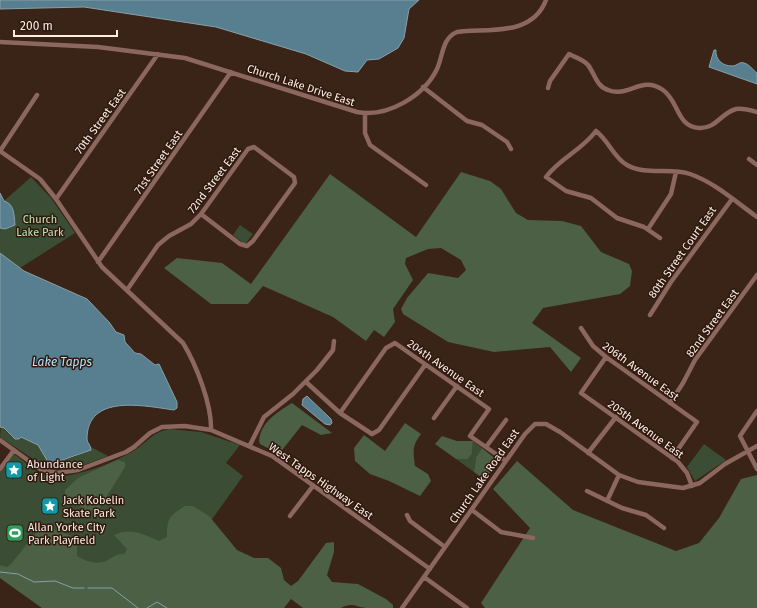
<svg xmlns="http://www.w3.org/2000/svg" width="757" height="608" font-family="'Fira Sans',sans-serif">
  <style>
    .green { fill: #3b4e35 }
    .forest { fill: #4b6045 }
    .water { fill: #577f8f; stroke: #88a0a8 }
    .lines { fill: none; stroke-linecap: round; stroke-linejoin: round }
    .stream { stroke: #88a0a8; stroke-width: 1 }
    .minor { stroke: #8c675e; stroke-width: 4.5 }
    .labels { text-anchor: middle; stroke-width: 3; stroke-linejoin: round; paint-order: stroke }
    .street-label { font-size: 11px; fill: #fcece4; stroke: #2f190e }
    .park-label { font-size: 11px; fill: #bee6b3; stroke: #2f190e }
    .poi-label { font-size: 11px; fill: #fcece4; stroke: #2f190e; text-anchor: start }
    .water-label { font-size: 12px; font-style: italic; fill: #afe7fc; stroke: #2f190e }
  </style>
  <rect width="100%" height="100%" fill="#3a2317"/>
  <!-- green -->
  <path class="green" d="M31,177L51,198L75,233L20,268L0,253V228L5,229L4,201Z
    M240,225L253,234L246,243H243L233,235Z
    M1,426L13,438L21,437L38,445L48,462C63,462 77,456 90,450L91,447L108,456L70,470L48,469L0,437Z
    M169,429L201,432L240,445L226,463L243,476L173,574L42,608L0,578V472L14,454C23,460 32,469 41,474C62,484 117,462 135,450C147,442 153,432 169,429Z
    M473,441L482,448L476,457L474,472L456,459H468L472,454Z
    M704,444L726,460L695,481L687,467Z"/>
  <!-- forest -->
  <path class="forest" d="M461,172L490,181L501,189L516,213L528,220L562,221L581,226L601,252L629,264L632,271L630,286L620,294L543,308L532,323L581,358L571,372L550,347L494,352L448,342L403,314L401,309L407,298L428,273L458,278L466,270L461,260L441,248L428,249L406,258L405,264L413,280L393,309L395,322L384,337L374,330L366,341L333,317L263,286L248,304H211L164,268L177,258L222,263L251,284L330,174L416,237Z
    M292,403L332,433L321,435L302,425L279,454L260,444L259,441C261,422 276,413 292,403Z
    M405,423L421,434C412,446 413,451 415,466L428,474L431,481L420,496L389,481L370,474L355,461L354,448L364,435L385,451Z
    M442,436L457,441H473L472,454L468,459H456L435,444Z
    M482,448L497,460V462L485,480L474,472L476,457Z
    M117,460L125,462V467L99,509L86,511L65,495V490L78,478Z
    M517,461L573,510L676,551L699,543L719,518L741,479L757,475V608H485L481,603L530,528L493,489Z
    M185,506H193L209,516L237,550L254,558H268L281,568L284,580L291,586L298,581L326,543L334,542V552L327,575L332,582L358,584L386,599L393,605V608C384,608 375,608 366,608C355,607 353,602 341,608H303L291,599L284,608H42L0,578V565L7,567L11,564L40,528L44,526L80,539L77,548V556C85,561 97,565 106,561C114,557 115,554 124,554L127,549L114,535C131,527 143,534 159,541L167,537C167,518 169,516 185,506Z"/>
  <!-- water -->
  <path class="water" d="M0,0H419L409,9L404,38L398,48L379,59L367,60L358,72L345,71L306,54L216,27L84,7L0,9Z
    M714,50H716C715,59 722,66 732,66C737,66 740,61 744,63C749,64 753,70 757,73V84L709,67Z
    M0,193L4,201C15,204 14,216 15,225L5,229L0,228Z
    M0,253L24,271L87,299L109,322L116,332L124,335L125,342L135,353L141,354L155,365L159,364L177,402V408L174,410C145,406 87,393 87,439C87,443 91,445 91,450L51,464L48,462L38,445L21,437L19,439H15L4,428L0,427Z
    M307,396L331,419L332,423L330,425L325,424L302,405L303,399Z"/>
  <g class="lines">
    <!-- stream -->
    <path class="stream" d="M0,572L18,574L34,582L55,581L73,588H84
      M88,588H112L138,608
      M147,608L157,602L167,608"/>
    <!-- minor -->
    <path class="minor" d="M0,42L98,47L185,58L357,112C387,118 424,96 437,69C443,56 442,38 457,32C488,28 532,37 546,0
      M423,87L467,121L482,125L507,142L511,149
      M548,88L550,81L569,54C576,58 583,59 588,65C595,74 596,86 608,90C628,98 642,75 663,90C679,101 676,126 699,128C716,129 721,113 736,109C743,108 750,110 757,112
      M365,113V133L370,145L426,185
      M0,151L40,179L56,199L102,267L183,343C196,364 212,405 211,430
      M0,151L37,95
      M749,159L757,165
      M56,199L158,54
      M648,229L671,194L676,172
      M660,238L644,227L617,218L591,198L566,191L546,177C560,158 581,151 596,131C609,141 614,158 627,165C646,176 670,167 690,174C714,182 736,202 757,217
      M98,262L231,72
      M127,290L158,245L169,236L191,224L201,214L248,149L254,147L294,177L295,183L253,241L247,246L240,244L201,214
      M650,315L671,282L732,199
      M581,328L593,346L606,357L697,422L672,458
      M606,357L581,393L678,462L687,473L692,486
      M306,382L340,413L372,434L379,430L425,365
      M670,403L683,383L695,360L757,275
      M757,411L740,436L757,469
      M340,413L386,348L395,343L489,409L470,436L506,461
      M434,418L457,386
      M0,440L40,469L57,473L78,470L126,452L134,447L150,433L162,427L185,426L211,430L272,456L430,569
      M250,445L264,417L293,394L317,370L333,350L334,341
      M486,447L506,420
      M588,453L616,417
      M0,469L14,450
      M587,491L622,508L646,515L664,528
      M607,501L619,475
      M472,510L501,532L533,538
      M407,515L410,521L445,547
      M290,516L313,486
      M424,577L467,608
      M402,608L525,434L535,424H546L560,432L619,475L638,482L683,488L700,483L725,464L757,446"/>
  </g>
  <!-- icons -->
  <defs>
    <symbol id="sight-square" viewBox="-11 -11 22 22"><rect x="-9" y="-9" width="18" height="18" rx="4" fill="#0f9aa8" stroke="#2f190e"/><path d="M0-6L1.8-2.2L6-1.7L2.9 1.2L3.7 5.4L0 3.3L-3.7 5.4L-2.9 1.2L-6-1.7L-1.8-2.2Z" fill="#fff"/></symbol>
    <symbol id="stadium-square" viewBox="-11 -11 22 22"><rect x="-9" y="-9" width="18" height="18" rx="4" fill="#2e9e5b" stroke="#2f190e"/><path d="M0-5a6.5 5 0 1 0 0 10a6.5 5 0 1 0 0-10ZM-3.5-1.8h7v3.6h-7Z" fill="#fff"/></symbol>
  </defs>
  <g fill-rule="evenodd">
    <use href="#sight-square" x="4" y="460" width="20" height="20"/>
    <use href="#sight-square" x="40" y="496" width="20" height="20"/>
    <use href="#stadium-square" x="5" y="523" width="20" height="20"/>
  </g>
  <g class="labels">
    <!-- street labels -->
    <g class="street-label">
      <text transform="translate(301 85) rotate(18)" y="4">Church Lake Drive East</text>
      <text transform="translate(100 121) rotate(-54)" y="4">70th Street East</text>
      <text transform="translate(158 162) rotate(-55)" y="4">71st Street East</text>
      <text transform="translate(214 180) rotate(-53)" y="4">72nd Street East</text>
      <text transform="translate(682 252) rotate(-55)" y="4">80th Street Court East</text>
      <text transform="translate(712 323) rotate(-54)" y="4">82nd Street East</text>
      <text transform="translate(446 368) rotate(35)" y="4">204th Avenue East</text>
      <text transform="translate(641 371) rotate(36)" y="4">206th Avenue East</text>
      <text transform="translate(646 429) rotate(36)" y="4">205th Avenue East</text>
      <text transform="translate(484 476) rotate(-55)" y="4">Church Lake Road East</text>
      <text transform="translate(321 481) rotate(35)" y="4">West Tapps Highway East</text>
    </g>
    <!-- park labels -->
    <g class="park-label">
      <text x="40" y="223">Church<tspan x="40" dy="13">Lake Park</tspan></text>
    </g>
    <!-- poi labels -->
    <g class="poi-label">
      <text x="27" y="468">Abundance<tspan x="27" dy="13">of Light</tspan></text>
      <text x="63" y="504">Jack Kobelin<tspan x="63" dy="13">Skate Park</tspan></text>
      <text x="28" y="531">Allan Yorke City<tspan x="28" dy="13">Park Playfield</tspan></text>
    </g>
    <!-- water labels -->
    <g class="water-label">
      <text x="62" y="366">Lake Tapps</text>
    </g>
  </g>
  <!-- scale -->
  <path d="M14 30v6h103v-6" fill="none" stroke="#fcece4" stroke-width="2"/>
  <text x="20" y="30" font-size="12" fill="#fcece4" stroke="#2f190e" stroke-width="3" paint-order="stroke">200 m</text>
</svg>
